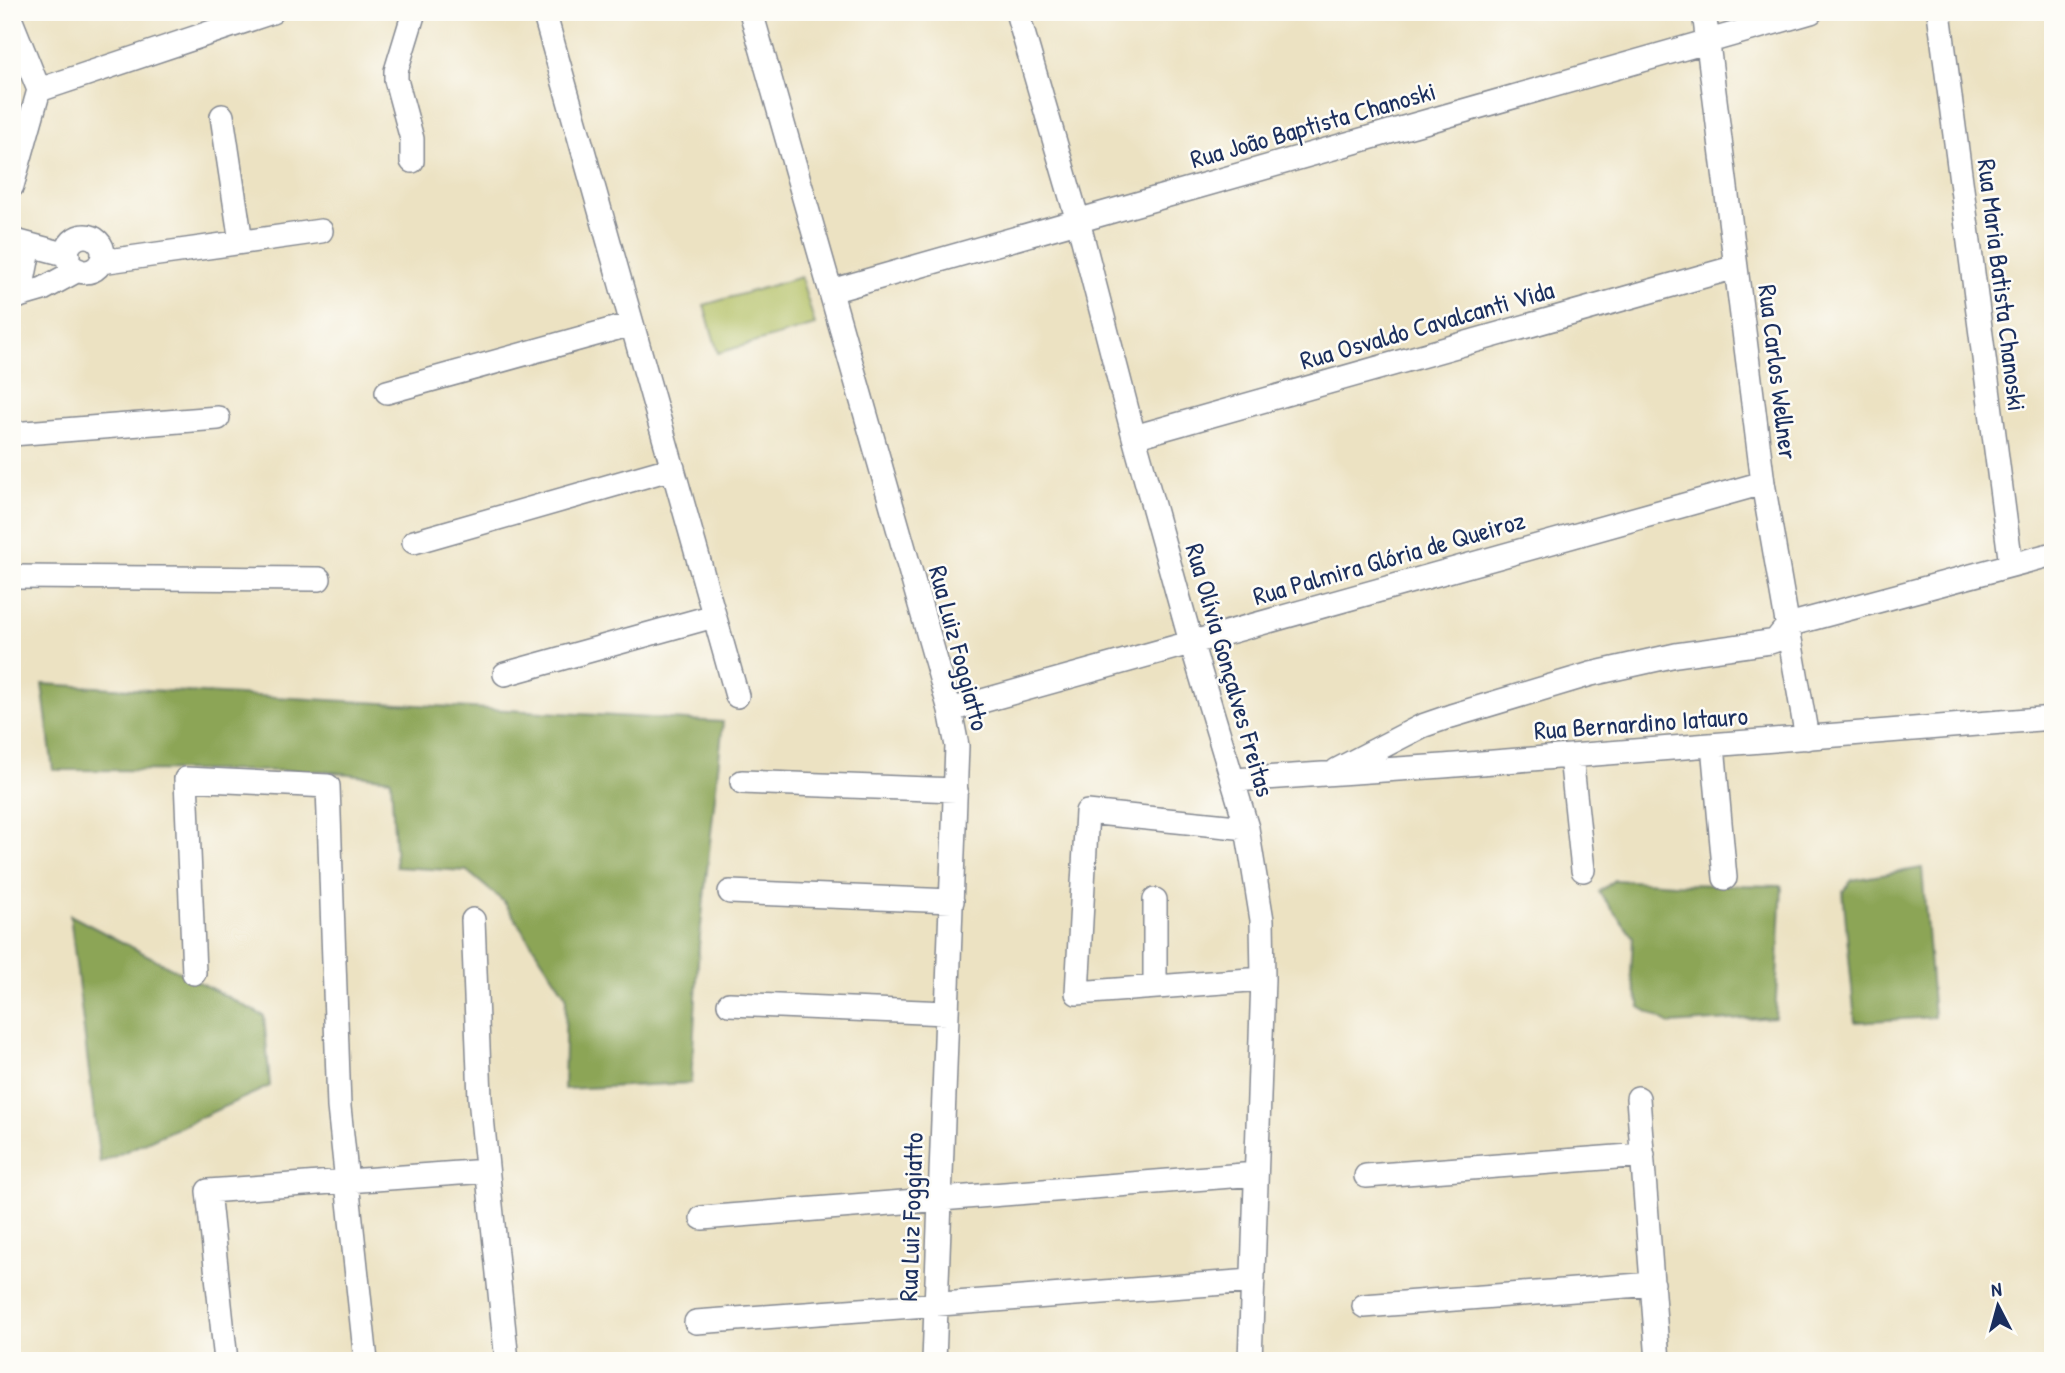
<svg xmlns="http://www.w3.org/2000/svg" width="2065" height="1373" font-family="'Patrick Hand',sans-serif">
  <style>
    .green { fill: #b0be60; stroke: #66765f; stroke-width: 2 }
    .forest { fill: #8ca556; stroke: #546a5a; stroke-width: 2 }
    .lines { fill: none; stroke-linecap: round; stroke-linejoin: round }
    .minor-casing { stroke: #848890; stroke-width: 26 }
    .minor { stroke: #fff; stroke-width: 23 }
    .labels { text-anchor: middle; stroke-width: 5; stroke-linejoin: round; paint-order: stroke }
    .street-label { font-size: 26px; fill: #1b2f5e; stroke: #fdfcf7 }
  </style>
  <rect width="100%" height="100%" fill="#fdfcf7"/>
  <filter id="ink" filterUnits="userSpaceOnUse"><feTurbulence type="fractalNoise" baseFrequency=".0143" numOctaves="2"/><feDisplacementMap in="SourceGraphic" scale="14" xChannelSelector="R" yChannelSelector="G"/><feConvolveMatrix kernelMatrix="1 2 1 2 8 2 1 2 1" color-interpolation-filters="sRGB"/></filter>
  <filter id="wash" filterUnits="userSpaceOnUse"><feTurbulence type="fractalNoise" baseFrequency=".00686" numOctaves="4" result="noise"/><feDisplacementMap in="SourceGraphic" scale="28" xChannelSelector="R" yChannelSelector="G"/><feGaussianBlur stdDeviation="1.57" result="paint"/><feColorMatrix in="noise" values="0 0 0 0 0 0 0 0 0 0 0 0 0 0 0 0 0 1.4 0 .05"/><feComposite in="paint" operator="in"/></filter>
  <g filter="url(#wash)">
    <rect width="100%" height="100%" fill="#ece2c2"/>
    <!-- green -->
    <path class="green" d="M801,277L815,325L718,353L704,305Z"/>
    <!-- forest -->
    <path class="forest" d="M42,684L723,722L699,945L691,1083L564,1089L566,996L504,902L467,871L396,867L391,779L323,771L53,770Z
      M1922,868L1934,1017L1855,1022L1843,891L1852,880Z
      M1615,880L1675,884L1782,886L1775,1017L1670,1024L1640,1007L1631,975L1633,937L1599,892Z
      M70,915L264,1016L270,1086L100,1163Z"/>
  </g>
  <g filter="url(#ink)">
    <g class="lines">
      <defs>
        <path id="minor" d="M544,12L737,696
          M751,12L950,710L957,746L934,1361
          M1017,12L1078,221L1134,437L1191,642L1247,828L1262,920L1263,979L1250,1361
          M1704,12L1763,483L1807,738
          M1939,12L2011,565
          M12,23L39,90L12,186
          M39,90L272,12
          M222,116L241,242
          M412,161V139L396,80V71L414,12
          M67 254a18 18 0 1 1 36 0a18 18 0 1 1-36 0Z
          M12,240L68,255
          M101,262L321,231
          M831,291L1811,12
          M20,296L30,245
          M12,298L43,289L78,270
          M387,392L632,324
          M12,434L218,418
          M1134,437L1736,267
          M414,542L673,468
          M12,577L319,579
          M505,674L714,616
          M950,710L1763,483
          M1713,745L1725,878
          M1571,756L1583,870
          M1337,770L1422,726L1451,716L1591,674L1676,655L1770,642L1776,640L1788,625L2053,554
          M1234,780L1443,766L2053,718
          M742,782L956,790
          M1247,828L1087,812L1077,993L1263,979
          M730,892L952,901
          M1155,900V987
          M473,920L480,1098L507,1361
          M194,973L186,779L328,786L339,1107L366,1361
          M729,1004L947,1013
          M1638,1098L1658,1361
          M1366,1176L1643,1155
          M702,1218L1256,1174
          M1364,1306L1653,1284
          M696,1322L1252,1281
          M226,1361L208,1191L487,1171"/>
      </defs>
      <!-- minor casing -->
      <use href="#minor" class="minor-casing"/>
      <!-- minor -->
      <use href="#minor" class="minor"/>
    </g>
  </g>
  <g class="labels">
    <!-- street labels -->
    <g class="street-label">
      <text transform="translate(1313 125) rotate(-16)" y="9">Rua João Baptista Chanoski</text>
      <text transform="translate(2002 285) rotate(83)" y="9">Rua Maria Batista Chanoski</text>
      <text transform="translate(1427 325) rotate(-16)" y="9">Rua Osvaldo Cavalcanti Vida</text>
      <text transform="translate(1778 372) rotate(83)" y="9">Rua Carlos Wellner</text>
      <text transform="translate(1389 558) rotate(-16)" y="9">Rua Palmira Glória de Queiroz</text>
      <text transform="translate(959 648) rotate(75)" y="9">Rua Luiz Foggiatto</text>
      <text transform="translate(1230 670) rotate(74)" y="9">Rua Olívia Gonçalves Freitas</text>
      <text transform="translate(1641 723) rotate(-4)" y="9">Rua Bernardino Iatauro</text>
      <text transform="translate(911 1217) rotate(-88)" y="9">Rua Luiz Foggiatto</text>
    </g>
  </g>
  <!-- margin -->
  <rect width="2065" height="1373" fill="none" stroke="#fdfcf7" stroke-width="42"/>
  <!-- north arrow -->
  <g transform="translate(1998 1306) rotate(354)" stroke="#fdfcf7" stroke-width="5" paint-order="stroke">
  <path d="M0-5L12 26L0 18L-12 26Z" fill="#1b2f5e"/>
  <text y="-10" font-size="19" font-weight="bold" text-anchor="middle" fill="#1b2f5e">N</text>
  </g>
</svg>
